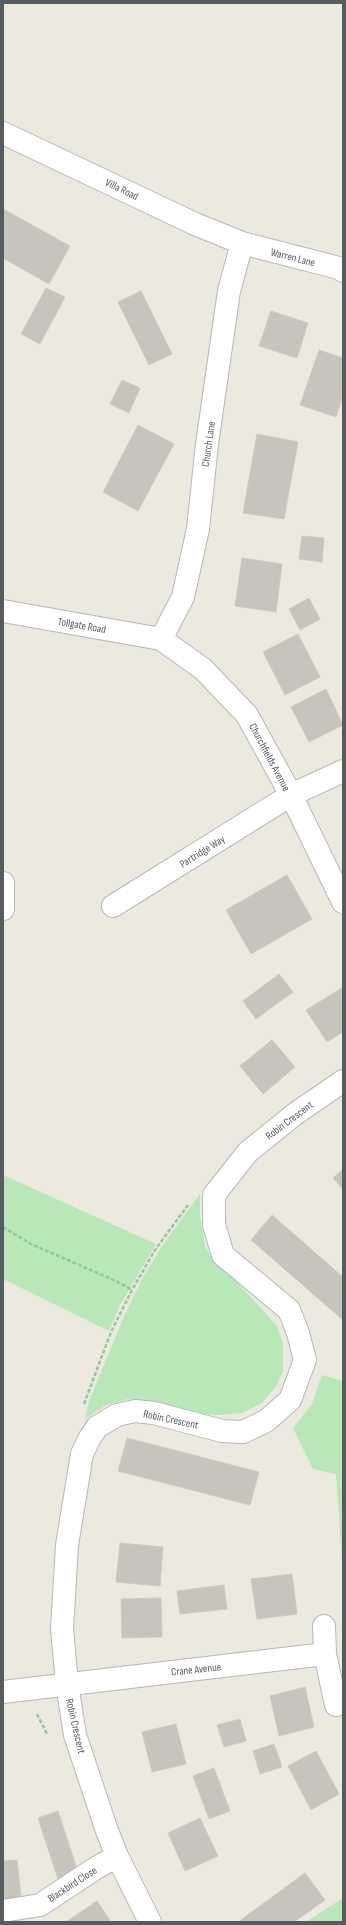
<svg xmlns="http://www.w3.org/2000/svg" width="346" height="1925" font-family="'Sofia Sans Condensed',sans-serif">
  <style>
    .green { fill: #b8e7b8 }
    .building { fill: #c7c4bb; stroke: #d1cbbc }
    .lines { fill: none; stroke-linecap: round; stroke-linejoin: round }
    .minor-casing { stroke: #b4b7bd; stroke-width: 24 }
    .tertiary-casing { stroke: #b4b7bd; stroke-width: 24 }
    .path { stroke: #91c8a1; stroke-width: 2.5; stroke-dasharray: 4 2; stroke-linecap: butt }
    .minor { stroke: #fff; stroke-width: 22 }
    .tertiary { stroke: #fff; stroke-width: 22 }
    .labels { text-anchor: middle; stroke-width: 4; stroke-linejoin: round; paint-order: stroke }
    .street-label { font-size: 11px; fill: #575c61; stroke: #fff }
  </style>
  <rect width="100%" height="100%" fill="#ece9de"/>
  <!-- green -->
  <path class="green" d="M3,1175L156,1244L120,1305L109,1331L3,1279Z
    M200,1194V1216L205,1246L213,1260L234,1279L277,1326L283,1344V1372L276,1386L262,1403L242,1413L220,1415L194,1413L148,1401L128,1399L106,1405L85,1419L89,1401L122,1321L142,1279L162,1246Z
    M322,1375L343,1381V1575L336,1474L313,1469L293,1428L312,1404Z
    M343,1898V1922H306Z"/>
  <!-- building -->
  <path class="building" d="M3,209L70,246L49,284L3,258Z
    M46,288L65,297L40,344L21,334Z
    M141,291L172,354L149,365L118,302Z
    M271,311L308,323L297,358L259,346Z
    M319,350L343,358V395L336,417L300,405Z
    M122,380L140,388L129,413L110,404Z
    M138,425L174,444L138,511L103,492Z
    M257,434L298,442L284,519L243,513Z
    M302,536L324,538L322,562L299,559Z
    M242,558L282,564L276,612L235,606Z
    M309,598L320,619L300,630L289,609Z
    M298,634L320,677L285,695L263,652Z
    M326,689L343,725L309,742L291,707Z
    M287,875L312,919L251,954L226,910Z
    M279,974L293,992L256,1019L243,1001Z
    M342,988L343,1032L327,1042L306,1010Z
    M272,1040L295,1067L263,1094L240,1066Z
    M343,1169V1189L333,1178Z
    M272,1215L343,1277V1320L251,1240Z
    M127,1438L259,1472L250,1505L118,1471Z
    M120,1543L163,1547L160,1586L116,1582Z
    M292,1574L297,1614L257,1619L251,1579Z
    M224,1585L227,1609L180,1614L177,1591Z
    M161,1598L162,1637L122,1638L121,1599Z
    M305,1687L314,1727L279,1736L270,1696Z
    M240,1719L246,1741L224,1747L217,1725Z
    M176,1724L186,1764L152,1772L142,1732Z
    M274,1744L282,1767L260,1774L253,1751Z
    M316,1751L339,1794L311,1810L288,1766Z
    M214,1768L230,1811L209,1819L193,1776Z
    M58,1811L79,1875L59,1882L38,1818Z
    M200,1818L218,1856L185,1871L168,1833Z
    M17,1860L21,1897L3,1899V1861Z
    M305,1873L325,1900L294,1922H238Z
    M97,1901L111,1922H66Z"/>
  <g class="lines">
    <defs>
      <path id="minor" d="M161,639L203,669L247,715L291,795L343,902
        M3,883V909
        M113,906L291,795L343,771
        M324,1626L325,1654L336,1705
        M3,1692L325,1654
        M3,1911L40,1905L96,1868L117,1856
        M150,1922L117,1856L106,1828L75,1735L67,1684L62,1629L67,1545L82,1454L89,1439L97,1427L117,1415L135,1411L154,1413L222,1431L243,1432L266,1421L290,1400L305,1360L298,1333L289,1310L223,1255L214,1225V1195L248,1152L295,1114L343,1081"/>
      <path id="tertiary" d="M3,133L195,224L242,243L339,268L343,271
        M3,611L161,639L183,597L198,529L207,444L229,291L242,243"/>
    </defs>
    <!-- minor casing -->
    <use href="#minor" class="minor-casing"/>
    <!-- tertiary casing -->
    <use href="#tertiary" class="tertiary-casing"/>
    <!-- path -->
    <path class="path" d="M3,1227L31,1244L116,1281L132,1290
      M84,1404L111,1332L132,1290L155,1250L188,1205
      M37,1714L47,1734"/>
    <!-- minor -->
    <use href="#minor" class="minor"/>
    <!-- tertiary -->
    <use href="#tertiary" class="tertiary"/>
  </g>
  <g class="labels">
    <!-- street labels -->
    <g class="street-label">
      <text transform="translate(122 189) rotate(26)" y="4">Villa Road</text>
      <text transform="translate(293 257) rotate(14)" y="4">Warren Lane</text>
      <text transform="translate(208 444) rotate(-82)" y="4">Church Lane</text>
      <text transform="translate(82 625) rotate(10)" y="4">Tollgate Road</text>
      <text transform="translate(270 757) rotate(62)" y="4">Churchfields Avenue</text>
      <text transform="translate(202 851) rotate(-32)" y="4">Partridge Way</text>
      <text transform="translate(289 1120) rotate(-37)" y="4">Robin Crescent</text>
      <text transform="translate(171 1419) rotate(12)" y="4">Robin Crescent</text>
      <text transform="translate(196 1669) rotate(-6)" y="4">Crane Avenue</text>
      <text transform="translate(76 1726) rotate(77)" y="4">Robin Crescent</text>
      <text transform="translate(72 1884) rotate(-33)" y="4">Blackbird Close</text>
    </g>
  </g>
  <!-- border -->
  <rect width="346" height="1925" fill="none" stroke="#575c61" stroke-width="8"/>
</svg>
